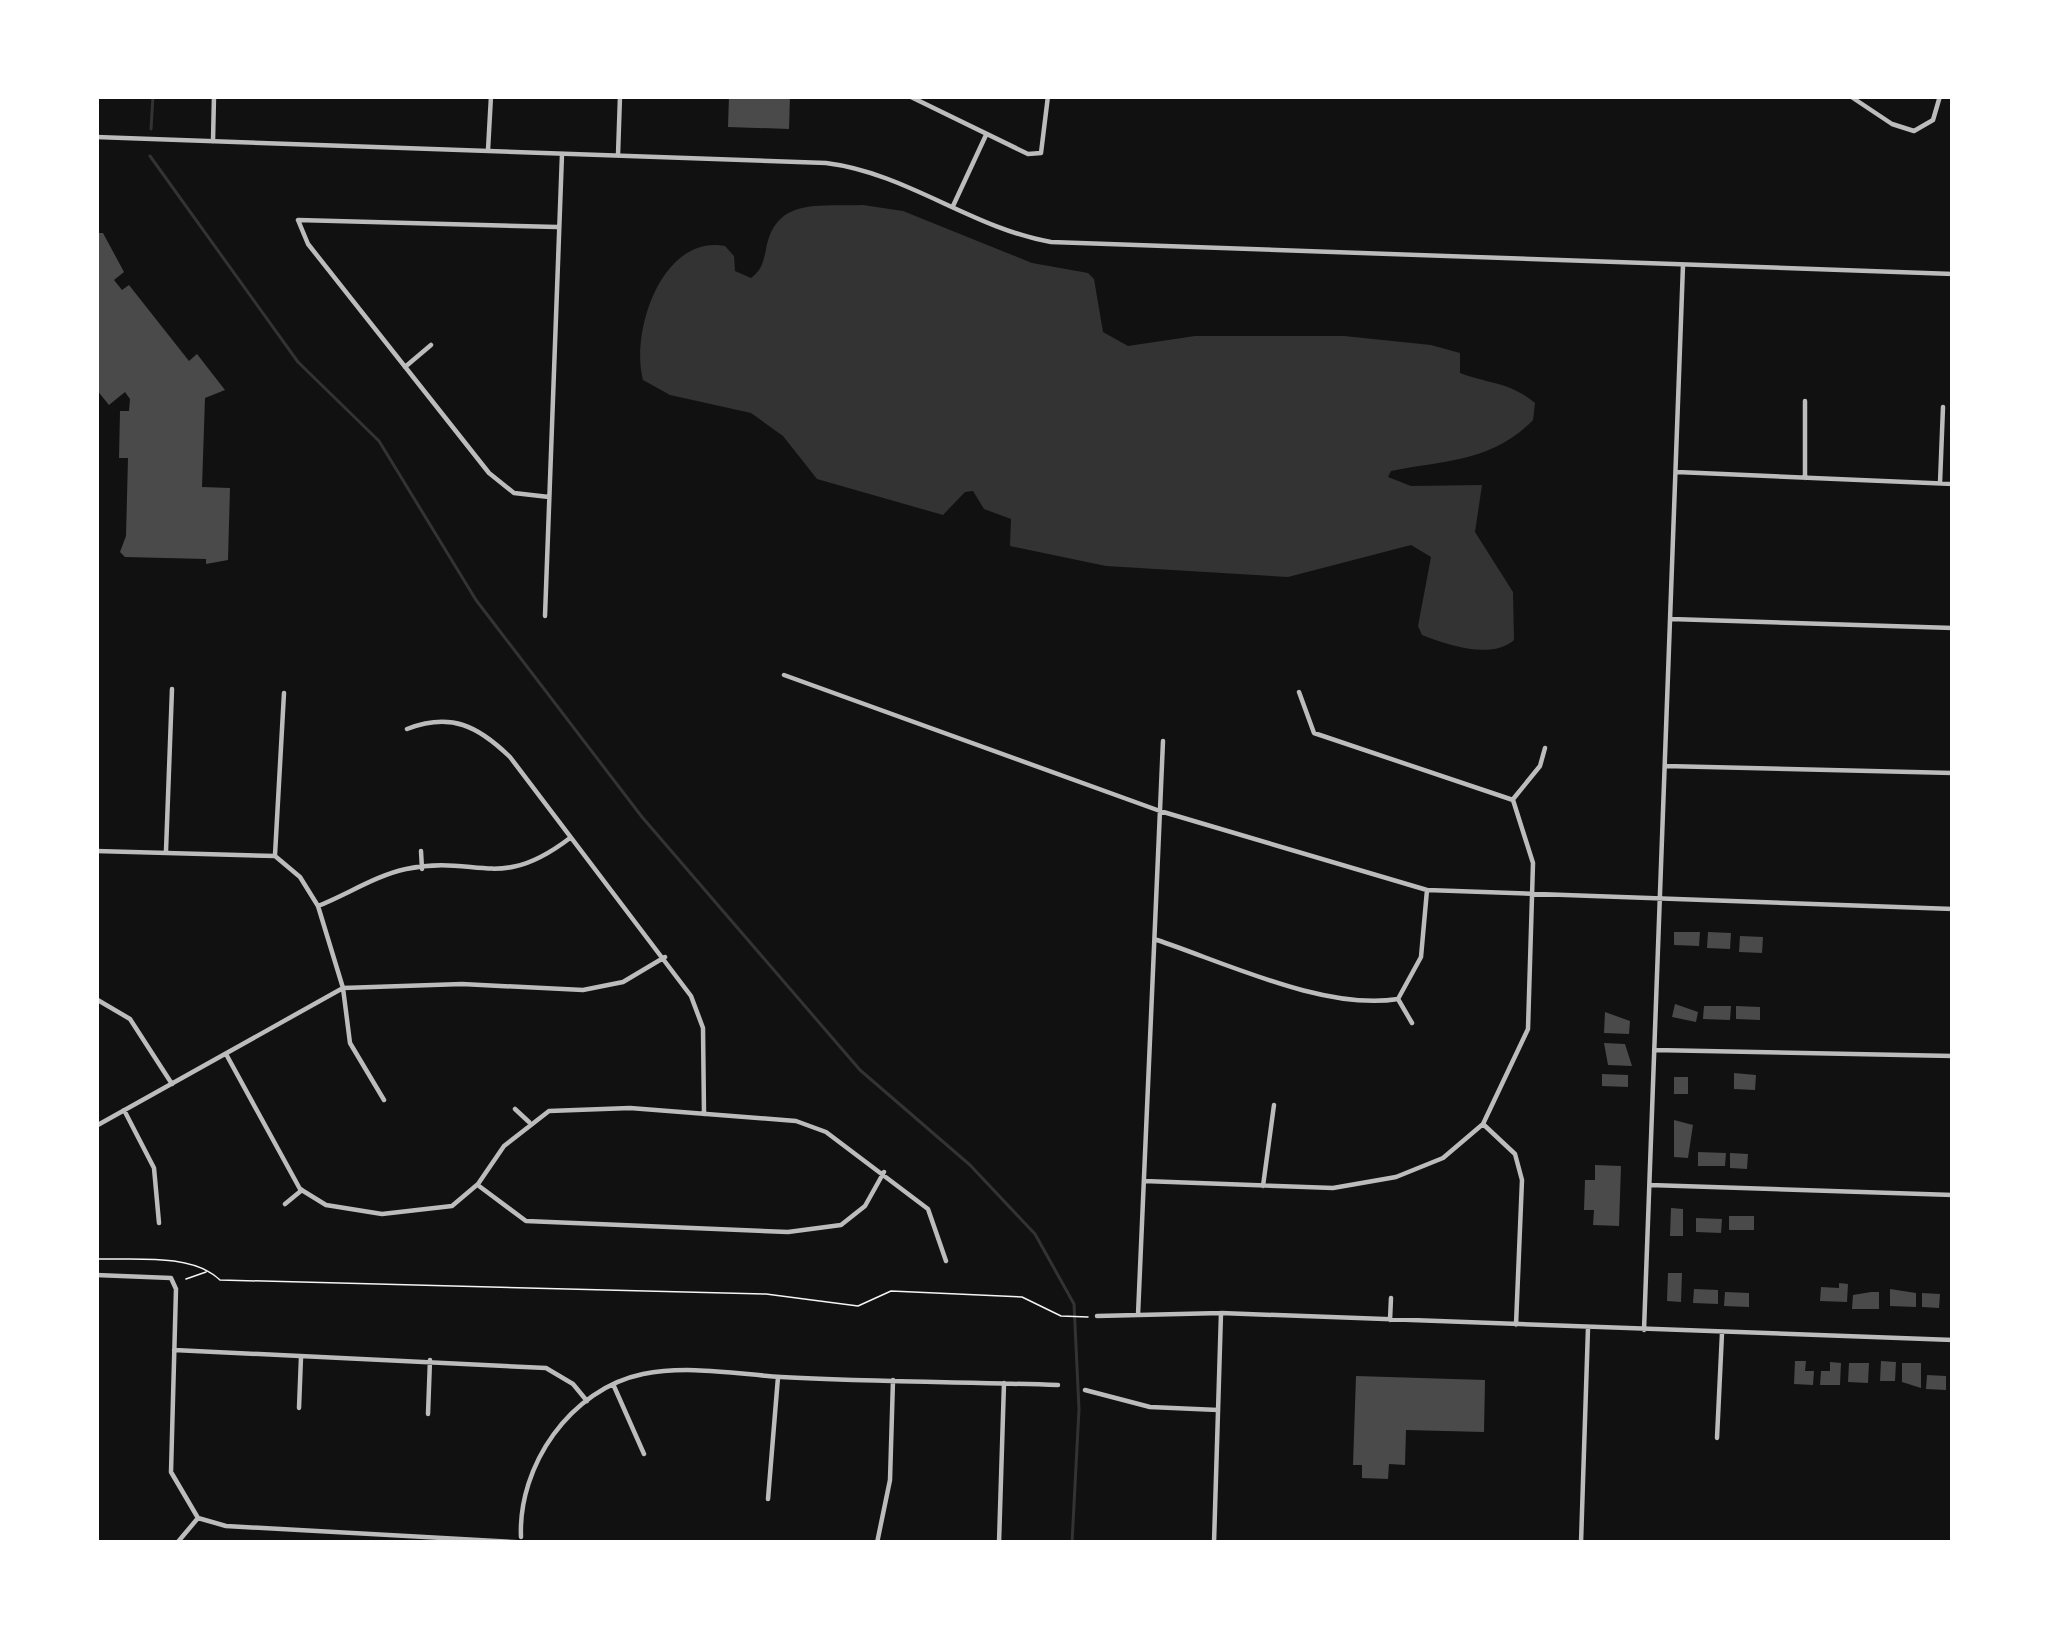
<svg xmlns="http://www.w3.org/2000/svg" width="2049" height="1639" font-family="Commissioner,sans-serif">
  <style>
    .water { fill: #333 }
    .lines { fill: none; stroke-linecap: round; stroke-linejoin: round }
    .stream { stroke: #333; stroke-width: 3 }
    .building { fill: #4a4a4a }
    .path { stroke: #f5f5f5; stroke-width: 1.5 }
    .minor { stroke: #bcbcbc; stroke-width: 4.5 }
    .tertiary { stroke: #bcbcbc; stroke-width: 4.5 }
  </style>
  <rect width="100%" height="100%" fill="#111"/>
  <!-- water -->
  <path class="water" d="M863,205L903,211L1032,263L1088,273L1094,279L1103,332L1128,346L1195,336H1344L1431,345L1460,353V373C1489,384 1510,382 1535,403L1533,420C1492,462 1445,460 1391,471L1388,477L1411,486L1482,485L1475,532L1513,592L1514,640C1492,660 1447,645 1422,635L1418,626L1431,557L1411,545L1288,577L1106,566L1010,546L1011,519L984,509L973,491L965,492L943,515L817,479L783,436L751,413L670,395L643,380C630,332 662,234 725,246L734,256L735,271L751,278C763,269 764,259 767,244C779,197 821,207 863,205Z"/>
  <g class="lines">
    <!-- stream -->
    <path class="stream" d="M151,129L153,96
      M150,156L298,362L379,441L476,600L642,817L860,1070L970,1165L1035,1234L1074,1304L1079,1409L1072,1543"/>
  </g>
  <!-- building -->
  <path class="building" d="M729,96H790L789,129L728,127Z
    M96,233H103L124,272L114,280L122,290L129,285L189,361L197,354L225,390L205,398L202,487L230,488L228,560L206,564V559L125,557L120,552L126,536L128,458H119L120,411H129L130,399L125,392L109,405L96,389Z
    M1674,932H1700L1699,946L1674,945Z
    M1708,932L1731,933L1730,949L1707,948Z
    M1740,936L1763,937L1762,953L1739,952Z
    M1675,1004L1698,1012L1696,1022L1672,1017Z
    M1704,1006H1731L1730,1020L1703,1019Z
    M1736,1006L1760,1007V1020L1736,1019Z
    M1605,1012L1630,1021L1629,1034L1604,1033Z
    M1604,1043L1625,1044L1632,1066L1608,1065Z
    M1734,1073L1756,1075L1755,1090L1734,1089Z
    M1602,1074L1628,1075V1087L1602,1086Z
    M1674,1077H1688V1094H1674Z
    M1674,1120L1693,1125L1688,1158L1674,1157Z
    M1698,1152L1726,1153L1725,1166H1698Z
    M1730,1153L1748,1154L1747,1169L1730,1168Z
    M1595,1165L1621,1166L1619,1226L1593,1225L1594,1210H1584L1585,1180H1595Z
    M1671,1208L1683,1209V1236H1670Z
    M1729,1216H1754V1230H1729Z
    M1696,1218L1722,1219L1721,1233L1696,1232Z
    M1668,1273H1682L1681,1302L1667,1301Z
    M1839,1283L1848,1284L1847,1302L1820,1301L1821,1287L1839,1288Z
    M1694,1289L1718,1290V1304L1693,1303Z
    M1890,1289L1916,1293V1307L1890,1306Z
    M1725,1292L1749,1293V1307L1724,1306Z
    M1871,1292H1879V1309H1852L1853,1295Z
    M1922,1293L1940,1294L1939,1308L1922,1307Z
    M1795,1361H1806L1805,1371H1814L1813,1385L1794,1384Z
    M1881,1361L1896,1362L1895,1381H1880Z
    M1830,1362L1841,1363L1840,1385H1820L1821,1371H1830Z
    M1849,1363H1869L1868,1383L1848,1382Z
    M1902,1363H1921V1388L1902,1382Z
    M1927,1375L1946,1376V1390L1926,1389Z
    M1356,1376L1485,1380L1484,1432L1406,1430L1405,1465L1389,1464L1388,1479L1362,1478V1465H1353Z"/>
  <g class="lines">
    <!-- path -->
    <path class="path" d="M96,1259C133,1260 192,1253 220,1280L766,1294L858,1306L891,1291L1022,1297L1061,1316L1088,1317
      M186,1279L206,1272"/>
    <!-- minor -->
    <path class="minor" d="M909,96L1028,154L1041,153L1048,96
      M1850,96L1892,124L1914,131L1933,120L1940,96
      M213,141L214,96
      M488,150L491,96
      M618,155L620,96
      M953,206L986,135
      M405,367L431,345
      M1677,472L1953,484
      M1805,478V401
      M1940,483L1943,407
      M549,497L514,493L489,473L308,244L298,220L557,227
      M545,616L562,154
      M1671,619L1953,628
      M784,675L1160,811L1427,890L1953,909
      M407,729C451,712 478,726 510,757L691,996L703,1028L704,1114
      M1665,766L1953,773
      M1514,798L1540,766L1545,748
      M96,851L275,856L300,877L318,906L343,988L350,1043L384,1100
      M166,851L172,689
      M421,851L422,869
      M275,855L284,693
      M318,906C346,895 377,875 406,869C478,854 498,893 570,838
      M1157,940C1226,963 1326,1011 1398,999L1421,957L1427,890
      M96,999L130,1019L172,1084
      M1398,999L1412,1023
      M1654,1050L1953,1056
      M226,1054L300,1189L326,1205L382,1214L452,1206L478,1184L504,1146L549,1111L630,1108L796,1121L826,1132L928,1209L946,1261
      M515,1109L529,1122
      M124,1110L154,1168L159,1223
      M1483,1124L1515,1154L1522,1180L1516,1325
      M96,1126L343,988L462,984L583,990L623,982L665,957
      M1144,1181L1333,1188L1396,1177L1443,1158L1483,1124L1528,1029L1533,863L1513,800L1314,733L1299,692
      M1650,1185L1953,1195
      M479,1186L526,1221L788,1232L841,1225L865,1206L884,1172
      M1263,1186L1274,1105
      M285,1204L302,1190
      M96,1275L171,1278L176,1289L171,1472L198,1518L226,1526L532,1543
      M1138,1315L1163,741
      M1097,1316L1221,1313L1953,1340
      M1390,1320L1391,1298
      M1644,1330L1683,265
      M174,1350L546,1368L573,1384L587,1401
      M613,1384L644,1454
      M1085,1390L1150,1407L1218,1410
      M299,1408L301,1357
      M428,1414L430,1360
      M1717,1438L1722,1333
      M768,1499L778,1377
      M521,1537C518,1466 570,1389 643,1374C688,1365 736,1374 781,1377C873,1382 966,1382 1058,1385
      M177,1543L198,1518
      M877,1543L890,1480L893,1380
      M999,1543L1004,1383
      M1214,1543L1221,1313
      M1581,1543L1588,1328"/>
    <!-- tertiary -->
    <path class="tertiary" d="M96,137L826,163C907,173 971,228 1051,242L1953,274"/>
  </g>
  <!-- border -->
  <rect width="2049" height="1639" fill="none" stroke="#ffffff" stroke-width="198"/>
</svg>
